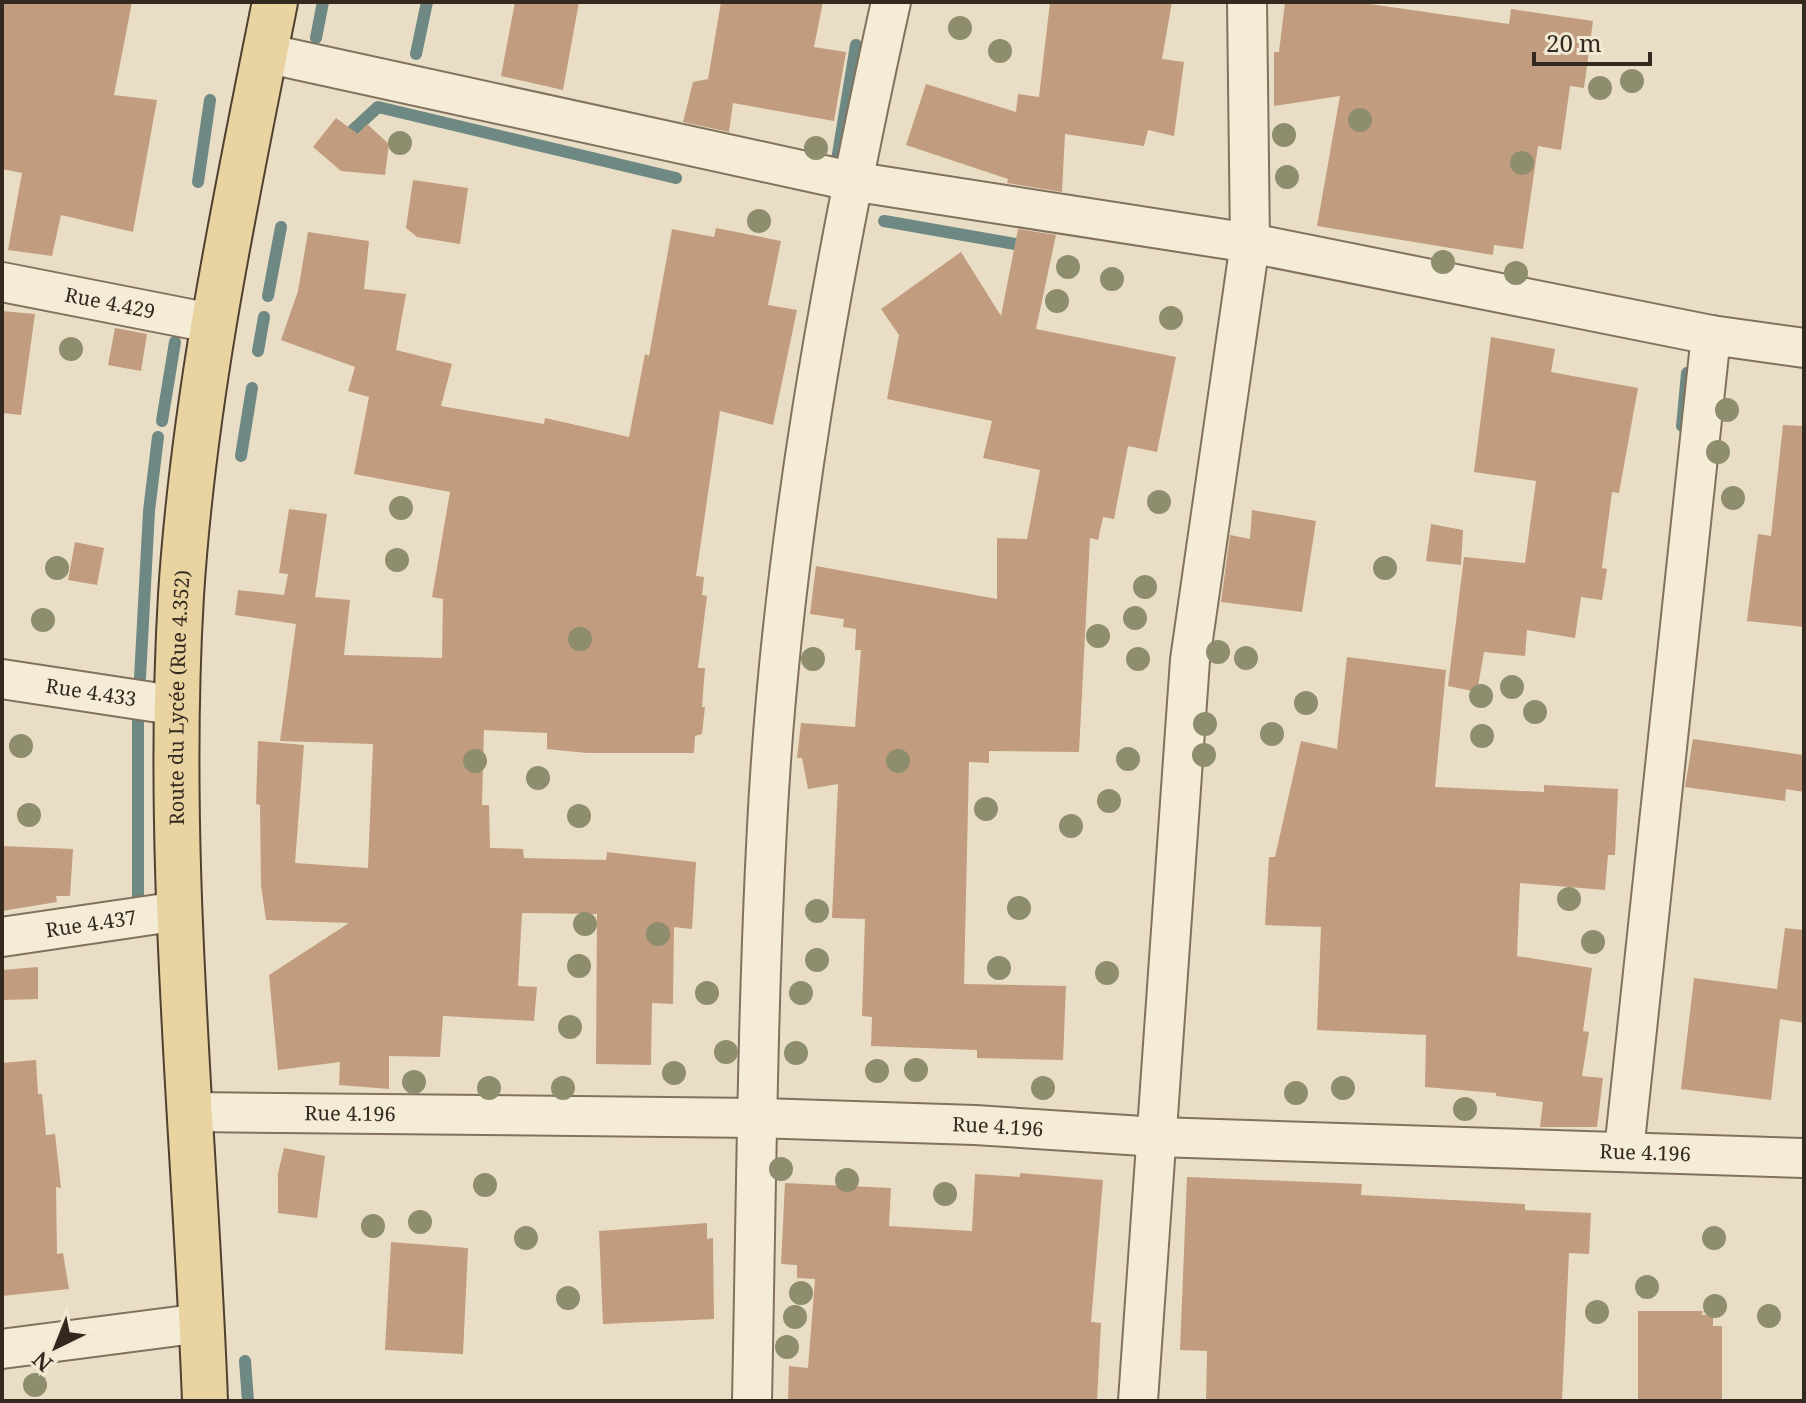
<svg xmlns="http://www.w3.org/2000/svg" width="1806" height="1403" font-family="'Noto Serif',serif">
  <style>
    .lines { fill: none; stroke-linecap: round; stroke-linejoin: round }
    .stream { stroke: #6e8983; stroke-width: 12 }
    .building { fill: #c29c7f }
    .minor-casing { stroke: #81715d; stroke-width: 42 }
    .major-casing { stroke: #504031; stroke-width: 48 }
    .minor { stroke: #f4ecd7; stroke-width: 38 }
    .major { stroke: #e8d3a1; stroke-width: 44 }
    .tree { fill: #8e8e6f }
    .labels { text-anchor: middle; stroke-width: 6; stroke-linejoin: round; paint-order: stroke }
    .street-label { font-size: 20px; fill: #33291f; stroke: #f1e9d3 }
  </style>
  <rect width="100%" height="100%" fill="#e9dec5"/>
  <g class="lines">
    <!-- stream -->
    <path class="stream" d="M316,38L323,2
      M416,54L427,2
      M353,130L378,107L676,178
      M830,165L836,166L856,45
      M198,182L210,100
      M884,221L1015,244
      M268,296L281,227
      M258,351L264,317
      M162,421L175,342
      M1682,426L1687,373
      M241,456L252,388
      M140,678L149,511L158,437
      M138,906V717
      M245,1361L248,1401"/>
  </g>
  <!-- building -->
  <path class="building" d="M2,2H132L114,95L157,100L133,232L61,215L52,256L8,250L22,173L2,169Z
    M515,2H579L563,90L501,76Z
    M721,2H823L814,47L846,52L834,121L733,103L729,132L683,122L693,82L708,79Z
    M1050,2H1172L1162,59L1184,62L1174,136L1148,130L1144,146L1065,134L1062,192L1007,183L1008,179L906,145L926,84L1016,112L1018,94L1039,97Z
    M1285,2H1356L1509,24L1511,9L1593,21L1584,88L1570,86L1561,150L1538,146L1523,249L1494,245L1493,255L1317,226L1340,96L1274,106V52H1279Z
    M336,118L358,134L367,124L389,144L385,175L341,171L313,147Z
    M413,180L468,188L460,244L417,237L406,228Z
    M716,228L781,241L768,305L797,310L773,425L720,411L696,576L704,577L702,595L707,596L698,668H705L702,707H705L702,734L695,736L694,753H587L547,749V733L484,730L482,805H489L490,848L523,849L524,858L606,860L607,852L696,862L692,929L674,927L673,1004L652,1003L651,1065L596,1064L597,914L522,913L518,986L537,987L534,1021L443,1016L440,1057L389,1056V1089L339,1085L340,1062L278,1070L269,975L349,923L266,920L261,885L260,805L256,804L258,741L304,745L295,863L368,868L373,744L280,741L296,624L235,615L238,590L284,595L288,574L279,573L289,509L327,514L315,597L350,600L344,655L442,658L443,599L432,597L450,492L354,474L369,397L348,391L355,367L281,340L298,291L308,232L369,241L364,289L406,294L396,350L452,364L441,406L544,424L545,418L629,437L645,354L649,356L672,229L714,237Z
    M1018,229L1056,235L1036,329L1176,357L1157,452L1128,446L1114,519L1103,517L1098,540L1090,538L1079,752L989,751V763L969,762L964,984L1066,986L1063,1060L977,1058V1050L871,1046L872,1017L862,1016L865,919L832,918L838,784L808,789L802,758H797L801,723L855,727L861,650H855L856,629L843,627L844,619L810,614L816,566L997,599V538L1027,539L1040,470L983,458L992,421L887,399L899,335L881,309L961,252L1001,316Z
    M2,311L35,314L21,415L2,413Z
    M115,328L147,334L141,371L108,365Z
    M1491,337L1555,349L1551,372L1638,388L1619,493L1612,492L1602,568L1607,569L1602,600L1581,597L1575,638L1527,630L1525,656L1484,652L1477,692L1448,686L1464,557L1525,563L1536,481L1474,472Z
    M1783,425L1804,426V627L1747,621L1758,534L1771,536Z
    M1252,510L1316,521L1302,612L1221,602L1230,535L1250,539Z
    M1431,524L1463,530L1461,565L1426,561Z
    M75,542L104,548L97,585L68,580Z
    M1347,657L1446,670L1435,787L1544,792V785L1618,789L1615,855H1608L1605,890L1520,883L1517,956L1592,968L1583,1031L1589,1032L1582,1076L1603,1078L1597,1127H1540L1543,1102L1496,1096V1093L1425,1087L1426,1035L1317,1030L1321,927L1265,925L1269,857H1275L1301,741L1337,749Z
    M1693,739L1804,755V792L1786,789L1785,801L1685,787Z
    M2,846L73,849L70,896H56L57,902L2,911Z
    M1785,928L1804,930V1023L1780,1019L1771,1100L1681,1089L1694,978L1777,989Z
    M38,967V999L2,1000V970Z
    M36,1060L38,1094H42L46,1135L55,1134L61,1188L56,1187L57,1254L63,1253L69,1289L2,1296V1063Z
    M284,1148L325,1156L317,1218L278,1213V1172L275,1186Z
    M1020,1173L1103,1180L1091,1322L1101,1323L1097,1401H788L789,1366L808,1368L815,1279L797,1278V1265L781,1264L785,1183L891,1188L889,1226L972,1231L975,1174L1020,1177Z
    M1187,1177L1362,1184L1361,1195L1525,1204V1210L1591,1213L1589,1254L1569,1253L1562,1401H1206L1207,1351L1180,1350Z
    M707,1223V1239L713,1238L714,1319L603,1324L599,1231Z
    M391,1242L468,1248L463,1354L385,1350Z
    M1638,1311H1703L1702,1315L1713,1314V1326H1722V1401H1638Z"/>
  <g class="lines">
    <defs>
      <g id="minor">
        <path d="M265,53L851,181L1250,243L1711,335L1804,348"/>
        <path id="s1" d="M2,282L216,324"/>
        <path id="s2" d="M2,679L179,706"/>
        <path id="s3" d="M2,937L179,911"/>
        <path id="s4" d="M192,1112L758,1118L975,1125L1158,1137L1804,1158"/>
        <path d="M1624,1151L1711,335"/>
        <path d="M2,1349L202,1323"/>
        <path d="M752,1401C756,1210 757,1018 767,827C781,550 831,273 891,2"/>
        <path d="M1138,1401L1190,660L1250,243L1247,2"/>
      </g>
      <g id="major">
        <path id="s5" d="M205,1401C195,1133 165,863 181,595C194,395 236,198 275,2"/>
      </g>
    </defs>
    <!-- minor casing -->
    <use href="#minor" class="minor-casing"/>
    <!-- major casing -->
    <use href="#major" class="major-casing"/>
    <!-- minor -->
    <use href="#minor" class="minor"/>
    <!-- major -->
    <use href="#major" class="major"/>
  </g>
  <!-- trees -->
  <g class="tree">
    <circle cx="960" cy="28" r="12"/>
    <circle cx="1000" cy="51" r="12"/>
    <circle cx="1632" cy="81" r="12"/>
    <circle cx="1600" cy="88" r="12"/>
    <circle cx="1360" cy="120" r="12"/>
    <circle cx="1284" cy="135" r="12"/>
    <circle cx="400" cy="143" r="12"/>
    <circle cx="816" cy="148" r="12"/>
    <circle cx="1522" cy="163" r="12"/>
    <circle cx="1287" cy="177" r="12"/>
    <circle cx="759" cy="221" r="12"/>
    <circle cx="1443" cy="262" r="12"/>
    <circle cx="1068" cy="267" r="12"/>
    <circle cx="1516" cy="273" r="12"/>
    <circle cx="1112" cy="279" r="12"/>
    <circle cx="1057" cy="301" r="12"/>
    <circle cx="1171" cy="318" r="12"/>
    <circle cx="71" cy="349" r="12"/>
    <circle cx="1727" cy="410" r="12"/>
    <circle cx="1718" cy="452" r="12"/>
    <circle cx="1733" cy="498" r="12"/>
    <circle cx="1159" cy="502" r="12"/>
    <circle cx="401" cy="508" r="12"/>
    <circle cx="397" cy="560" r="12"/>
    <circle cx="57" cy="568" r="12"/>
    <circle cx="1385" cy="568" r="12"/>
    <circle cx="1145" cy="587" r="12"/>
    <circle cx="1135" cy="618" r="12"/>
    <circle cx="43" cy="620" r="12"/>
    <circle cx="1098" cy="636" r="12"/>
    <circle cx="580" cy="639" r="12"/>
    <circle cx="1218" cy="652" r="12"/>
    <circle cx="1246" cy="658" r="12"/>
    <circle cx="813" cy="659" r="12"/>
    <circle cx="1138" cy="659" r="12"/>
    <circle cx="1512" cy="687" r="12"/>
    <circle cx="1481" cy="696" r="12"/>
    <circle cx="1306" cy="703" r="12"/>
    <circle cx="1535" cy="712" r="12"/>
    <circle cx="1205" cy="724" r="12"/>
    <circle cx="1272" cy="734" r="12"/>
    <circle cx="1482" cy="736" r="12"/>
    <circle cx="21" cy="746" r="12"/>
    <circle cx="1204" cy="755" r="12"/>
    <circle cx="1128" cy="759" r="12"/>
    <circle cx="475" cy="761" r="12"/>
    <circle cx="898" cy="761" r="12"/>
    <circle cx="538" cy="778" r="12"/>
    <circle cx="1109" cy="801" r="12"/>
    <circle cx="986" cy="809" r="12"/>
    <circle cx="29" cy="815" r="12"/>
    <circle cx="579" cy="816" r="12"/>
    <circle cx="1071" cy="826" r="12"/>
    <circle cx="1569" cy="899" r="12"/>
    <circle cx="1019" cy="908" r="12"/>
    <circle cx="817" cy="911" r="12"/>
    <circle cx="585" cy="924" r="12"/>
    <circle cx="658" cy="934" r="12"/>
    <circle cx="1593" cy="942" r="12"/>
    <circle cx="817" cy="960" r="12"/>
    <circle cx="579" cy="966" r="12"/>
    <circle cx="999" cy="968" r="12"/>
    <circle cx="1107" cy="973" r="12"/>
    <circle cx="707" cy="993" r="12"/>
    <circle cx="801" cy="993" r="12"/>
    <circle cx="570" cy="1027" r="12"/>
    <circle cx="726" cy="1052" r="12"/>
    <circle cx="796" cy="1053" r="12"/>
    <circle cx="916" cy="1070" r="12"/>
    <circle cx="877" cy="1071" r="12"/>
    <circle cx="674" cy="1073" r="12"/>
    <circle cx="414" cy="1082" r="12"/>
    <circle cx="489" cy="1088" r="12"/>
    <circle cx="563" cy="1088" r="12"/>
    <circle cx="1043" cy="1088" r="12"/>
    <circle cx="1343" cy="1088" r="12"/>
    <circle cx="1296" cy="1093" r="12"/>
    <circle cx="1465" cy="1109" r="12"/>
    <circle cx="781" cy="1169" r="12"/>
    <circle cx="847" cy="1180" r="12"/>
    <circle cx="485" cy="1185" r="12"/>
    <circle cx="945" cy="1194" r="12"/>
    <circle cx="420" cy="1222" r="12"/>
    <circle cx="373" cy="1226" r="12"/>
    <circle cx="526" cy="1238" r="12"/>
    <circle cx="1714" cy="1238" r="12"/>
    <circle cx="1647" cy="1287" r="12"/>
    <circle cx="801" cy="1293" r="12"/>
    <circle cx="568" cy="1298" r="12"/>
    <circle cx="1715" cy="1306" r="12"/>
    <circle cx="1597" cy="1312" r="12"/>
    <circle cx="1769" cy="1316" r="12"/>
    <circle cx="795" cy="1317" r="12"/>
    <circle cx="787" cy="1347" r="12"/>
    <circle cx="35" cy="1385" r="12"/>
  </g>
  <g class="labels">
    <!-- street labels -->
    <g class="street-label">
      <text dy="7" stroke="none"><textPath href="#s1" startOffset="110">Rue 4.429</textPath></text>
      <text dy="7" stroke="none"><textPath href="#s2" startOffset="90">Rue 4.433</textPath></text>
      <text dy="7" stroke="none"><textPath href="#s5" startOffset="704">Route du Lycée (Rue 4.352)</textPath></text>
      <text dy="7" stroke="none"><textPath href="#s3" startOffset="90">Rue 4.437</textPath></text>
      <text dy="7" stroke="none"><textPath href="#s4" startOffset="158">Rue 4.196</textPath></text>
      <text dy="7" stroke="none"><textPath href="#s4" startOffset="806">Rue 4.196</textPath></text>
      <text dy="7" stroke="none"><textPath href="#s4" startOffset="1454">Rue 4.196</textPath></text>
    </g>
  </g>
  <!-- border -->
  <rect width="1806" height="1403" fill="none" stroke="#33291f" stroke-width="8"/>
  <!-- north arrow -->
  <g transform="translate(56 1347) rotate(223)" stroke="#f1e9d3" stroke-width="6" paint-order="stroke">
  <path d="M0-6L14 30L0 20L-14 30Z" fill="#33291f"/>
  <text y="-12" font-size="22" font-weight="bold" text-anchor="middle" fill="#33291f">N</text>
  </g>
  <!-- scale -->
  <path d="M1534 52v12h116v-12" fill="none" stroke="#33291f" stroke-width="4"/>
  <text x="1546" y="52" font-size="24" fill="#33291f" stroke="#f1e9d3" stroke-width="6" paint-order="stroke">20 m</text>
</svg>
